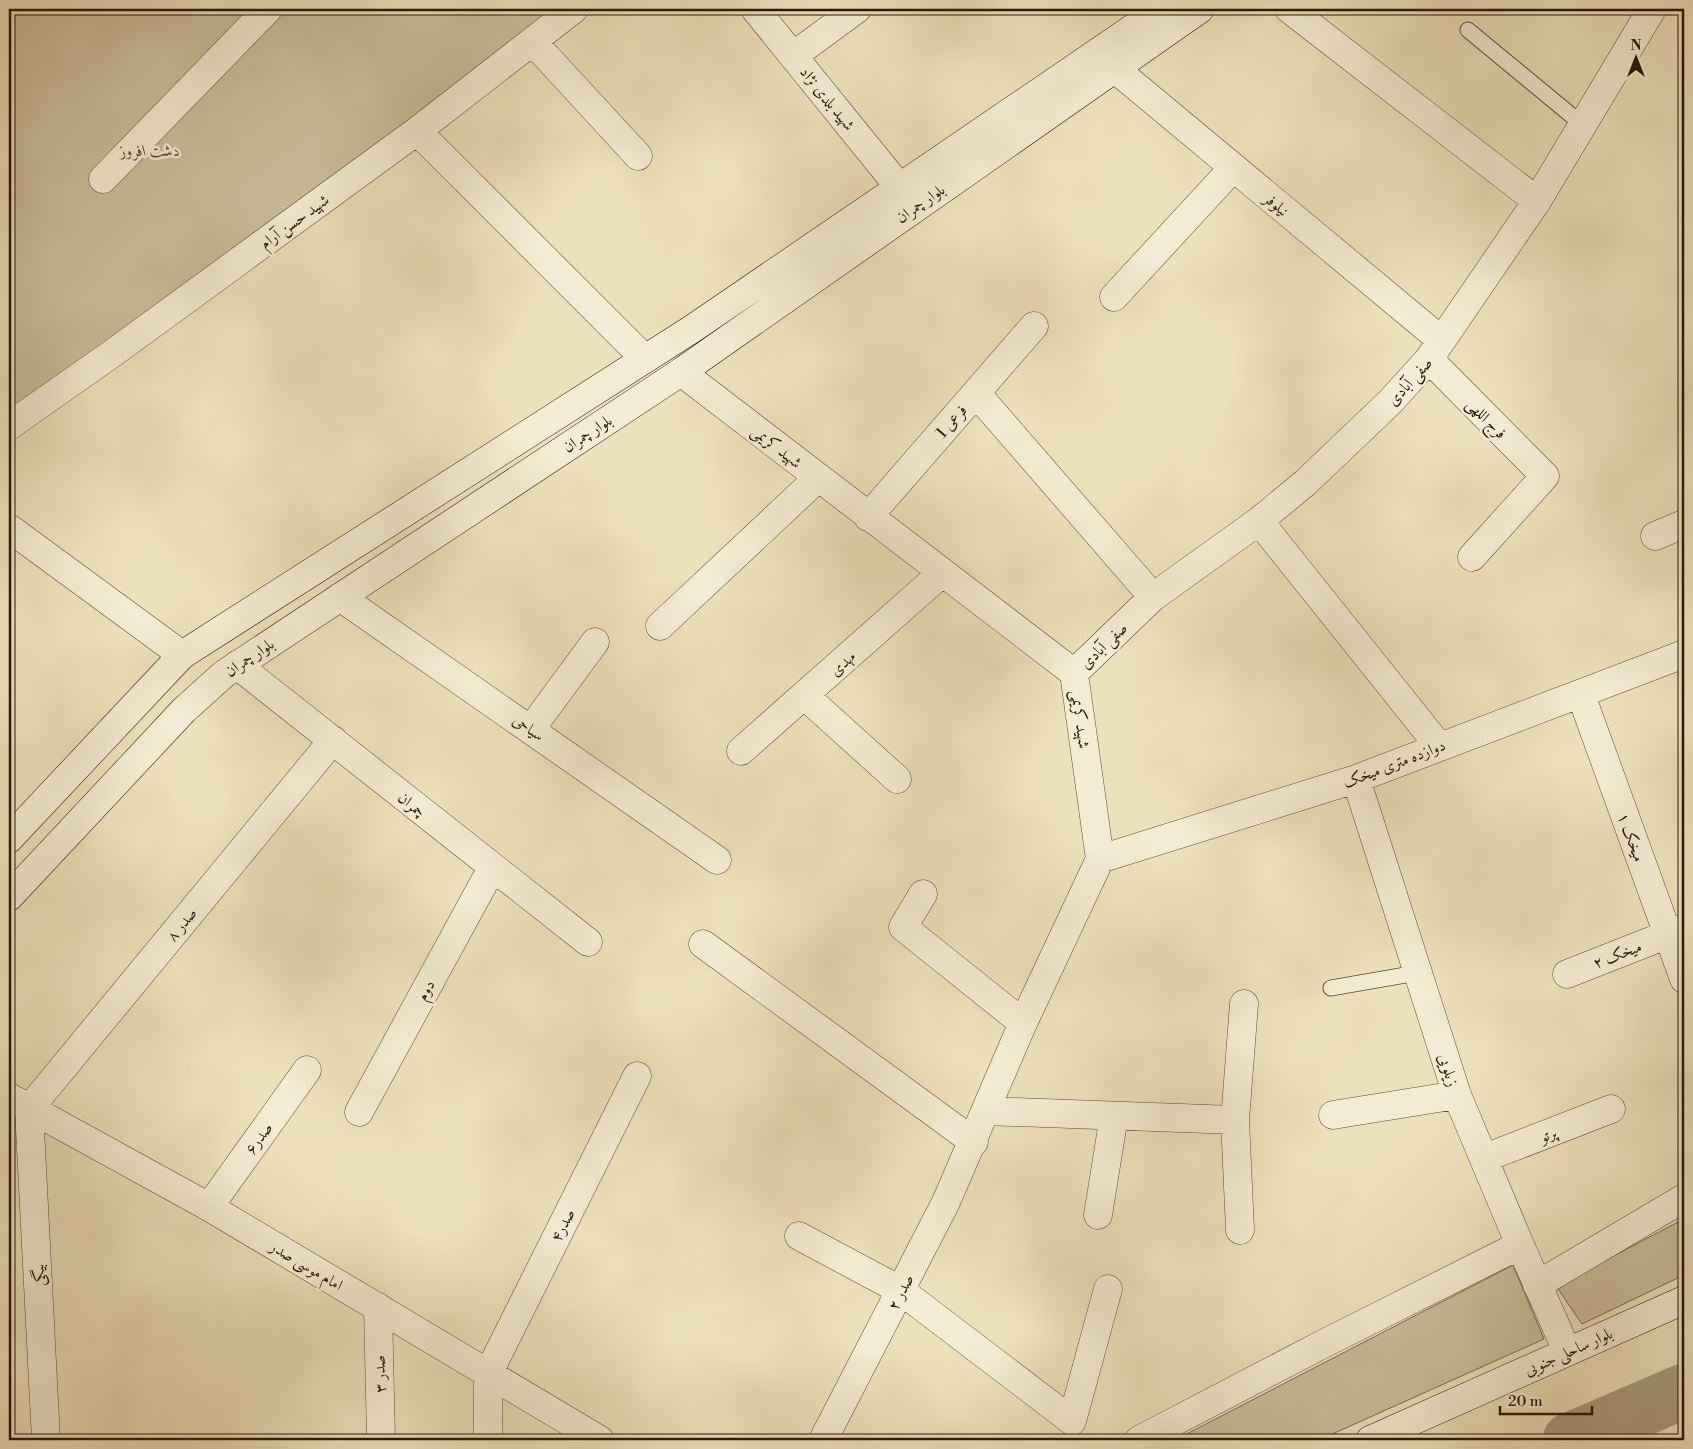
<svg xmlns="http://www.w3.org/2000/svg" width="1693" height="1449" font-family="'Libre Bodoni',Amiri,serif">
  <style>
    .green { fill: #ccbe9e; stroke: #7a6a55 }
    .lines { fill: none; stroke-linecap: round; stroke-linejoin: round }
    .river { stroke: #aa9c80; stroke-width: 55 }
    .service-casing { stroke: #594938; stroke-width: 17 }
    .minor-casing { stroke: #594938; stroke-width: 29 }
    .secondary-casing { stroke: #28170c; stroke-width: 29 }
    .service { stroke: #f3ebd3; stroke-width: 15 }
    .minor { stroke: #f3ebd3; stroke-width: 28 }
    .secondary { stroke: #f3ebd3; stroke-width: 28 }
    .labels { text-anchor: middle; stroke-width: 5; stroke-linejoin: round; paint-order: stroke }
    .street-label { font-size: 16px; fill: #28170c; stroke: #f3ebd3 }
    .park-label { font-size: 16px; font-style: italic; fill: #594938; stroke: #f3ebd3 }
  </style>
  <rect width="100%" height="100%" fill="#ede0bc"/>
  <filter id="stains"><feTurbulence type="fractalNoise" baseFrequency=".004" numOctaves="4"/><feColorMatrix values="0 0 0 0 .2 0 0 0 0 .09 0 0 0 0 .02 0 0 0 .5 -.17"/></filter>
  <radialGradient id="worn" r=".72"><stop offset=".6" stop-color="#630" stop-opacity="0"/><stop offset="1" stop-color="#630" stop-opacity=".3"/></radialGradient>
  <!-- green -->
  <path class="green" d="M9,9H574L9,426Z
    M1684,1219V1275L1582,1324L1556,1286Z
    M1513,1265L1544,1339L1319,1440H1175Z"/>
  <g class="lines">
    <!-- river -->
    <path class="river" d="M1570,1440L1684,1391"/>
    <defs>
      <path id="service" d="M1468,30L1583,125
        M1331,988L1417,973"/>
      <path id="minor" d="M755,9L900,188
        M1289,9L1537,201
        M533,42L638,156
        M793,56L857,9
        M1114,68L1441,340
        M417,131L645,359
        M103,179L268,9
        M1114,297L1233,168
        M1429,359L1545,476L1472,557
        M681,372L1074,673L1100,859L1023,1023L946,1202L823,1440
        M976,393L1153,597
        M9,426L113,353L417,131L574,9
        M868,517L1034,326
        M1259,521L1439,746
        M9,528L182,655
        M1655,536L1684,524
        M340,597L717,860
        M660,626L818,478
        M237,665L588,942
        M1074,673L1153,597L1259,521L1305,483L1390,402L1429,359L1537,201L1652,9
        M1581,695L1684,979
        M805,696L897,779
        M531,729L595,642
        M741,751L942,573
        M1356,779L1457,1095L1520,1245L1567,1351
        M1100,859L1356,779L1684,654
        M923,894L903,927L1023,1023
        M703,944L974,1142
        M1567,974L1684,928
        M9,1097L209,1207L600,1440
        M986,1111L1235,1120
        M359,1112L492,868
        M1333,1115L1457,1095
        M1485,1158L1611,1109
        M209,1207L307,1070
        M1098,1215L1114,1116
        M1240,1230L1235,1120L1244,1004
        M799,1236L900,1290L1072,1421L1108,1289
        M1537,1285L1684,1198
        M378,1307L381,1440
        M46,1440L29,1109L333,740
        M488,1440V1374L637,1076
        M1139,1440L1325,1343L1520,1245"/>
      <path id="secondary" d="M9,839L182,655L692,329L1161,9
        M9,897L184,710L224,674L681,372L1200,9
        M1370,1440L1684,1300"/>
    </defs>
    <!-- service casing -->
    <use href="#service" class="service-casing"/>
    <!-- minor casing -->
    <use href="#minor" class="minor-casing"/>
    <!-- secondary casing -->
    <use href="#secondary" class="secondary-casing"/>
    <!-- service -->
    <use href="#service" class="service"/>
    <!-- minor -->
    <use href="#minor" class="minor"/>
    <!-- secondary -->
    <use href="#secondary" class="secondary"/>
  </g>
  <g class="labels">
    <!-- street labels -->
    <g class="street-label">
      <text transform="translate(828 98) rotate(51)" y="6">شهید بلدی نژاد</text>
      <text transform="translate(920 203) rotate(-35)" y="6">بلوار چمران</text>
      <text transform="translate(1277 204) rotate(40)" y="6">نیلوفر</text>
      <text transform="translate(294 221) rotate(-36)" y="6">شهید حسن آرام</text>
      <text transform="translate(1409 381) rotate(-48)" y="6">صفی آبادی</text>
      <text transform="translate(1487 418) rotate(45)" y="6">فرج اللهی</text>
      <text transform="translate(951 421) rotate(-49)" y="6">فرعی 1</text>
      <text transform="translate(587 433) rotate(-33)" y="6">بلوار چمران</text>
      <text transform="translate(777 446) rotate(38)" y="6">شهید کریمی</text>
      <text transform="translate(1103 645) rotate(-44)" y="6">صفی آبادی</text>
      <text transform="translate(249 657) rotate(-34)" y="6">بلوار چمران</text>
      <text transform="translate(842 663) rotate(-42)" y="6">مهدی</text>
      <text transform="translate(1081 719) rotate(82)" y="6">شهید کریمی</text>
      <text transform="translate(529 727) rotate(35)" y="6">سیاحی</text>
      <text transform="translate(1394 763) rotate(-21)" y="6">دوازده متری میخک</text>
      <text transform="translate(412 804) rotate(39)" y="6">چمران</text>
      <text transform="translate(1632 837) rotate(70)" y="6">میخک ۱</text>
      <text transform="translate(181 924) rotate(-51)" y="6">صدر ۸</text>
      <text transform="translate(1617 954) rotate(-21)" y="6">میخک ۲</text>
      <text transform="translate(425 990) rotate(-61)" y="6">دوم</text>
      <text transform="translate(1449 1070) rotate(72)" y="6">زیلویی</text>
      <text transform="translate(1548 1134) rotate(-21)" y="6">پرتو</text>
      <text transform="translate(258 1138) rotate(-54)" y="6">صدر۶</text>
      <text transform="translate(562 1225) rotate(-63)" y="6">صدر۴</text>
      <text transform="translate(307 1265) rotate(31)" y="6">امام موسی صدر</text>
      <text transform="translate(38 1275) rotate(-93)" y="6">بیگی</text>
      <text transform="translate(900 1292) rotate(-63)" y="6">صدر ۲</text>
      <text transform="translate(1568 1351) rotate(-24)" y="6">بلوار ساحلی جنوبی</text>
      <text transform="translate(379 1374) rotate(-92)" y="6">صدر ۳</text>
    </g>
    <!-- park labels -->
    <g class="park-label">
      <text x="150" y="156">دشت افروز</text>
    </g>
  </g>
  <!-- margin -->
  <rect width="1693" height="1449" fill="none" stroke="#ede0bc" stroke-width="30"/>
  <rect x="10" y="10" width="1673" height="1429" fill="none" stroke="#28170c" stroke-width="2.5"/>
  <rect x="15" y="15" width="1663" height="1419" fill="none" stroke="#28170c"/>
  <!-- north arrow -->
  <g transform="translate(1636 58)" stroke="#f3ebd3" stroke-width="4" paint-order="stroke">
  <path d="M0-4L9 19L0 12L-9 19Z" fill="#28170c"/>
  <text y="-8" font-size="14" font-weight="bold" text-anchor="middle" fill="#28170c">N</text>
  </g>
  <!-- scale -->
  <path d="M1500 1406v8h92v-8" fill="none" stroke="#28170c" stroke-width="2.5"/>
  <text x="1508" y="1406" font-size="15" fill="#28170c" stroke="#f3ebd3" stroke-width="4" paint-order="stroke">20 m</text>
  <rect width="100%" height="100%" filter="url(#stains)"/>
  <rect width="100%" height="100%" fill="url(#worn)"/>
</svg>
